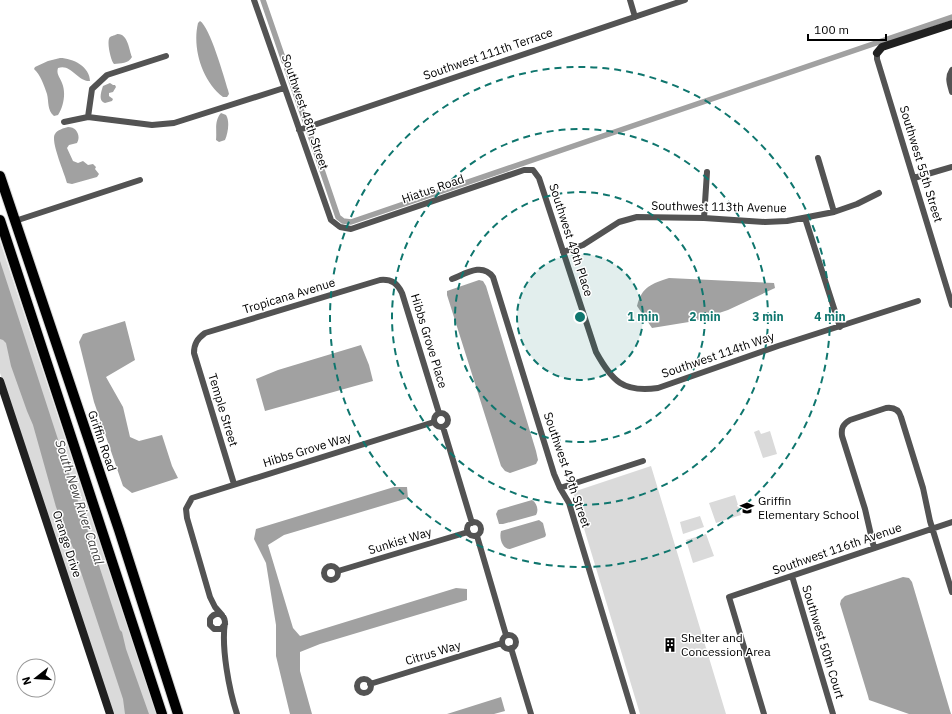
<svg xmlns="http://www.w3.org/2000/svg" width="952" height="714" font-family="'IBM Plex Sans',sans-serif">
  <style>
    .green { fill: #dadada }
    .water { fill: #a1a1a1 }
    .lines { fill: none; stroke-linecap: round; stroke-linejoin: round }
    .canal { stroke: #a1a1a1; stroke-width: 5.5 }
    .primary-casing { stroke: #dbdbdb; stroke-width: 12 }
    .street { stroke: #535353; stroke-width: 6 }
    .secondary { stroke: #202020; stroke-width: 8 }
    .primary { stroke: #000; stroke-width: 10 }
    .ring { fill: none; stroke: #0f766e; stroke-width: 2; stroke-dasharray: 7 5 }
    .labels { text-anchor: middle; stroke-width: 3; stroke-linejoin: round; paint-order: stroke }
    .street-label { font-size: 12px; fill: #000; stroke: #fff }
    .poi-label { font-size: 12px; fill: #000; stroke: #fff; text-anchor: start }
    .water-label { font-size: 13px; font-style: italic; fill: #424242; stroke: #fff }
    .centre { fill: #0f766e; stroke: #fff; stroke-width: 2 }
    .ring-label { font-size: 12px; text-anchor: middle; font-weight: bold; fill: #0f766e; stroke: #fff; stroke-width: 3; stroke-linejoin: round; paint-order: stroke }
  </style>
  <rect width="100%" height="100%" fill="#fff"/>
  <!-- green -->
  <path class="green" d="M0,241L156,714H112L16,421L0,373Z
    M759,430L761,434L770,431L777,454L763,458L754,432Z
    M651,466L726,714H640L573,492Z
    M735,495L741,515L716,523L709,503Z
    M700,516L704,527L683,534L680,522Z
    M706,534L714,556L693,563L686,540Z"/>
  <!-- water -->
  <path class="water" d="M200,21C210,27 224,77 228,90L229,94L227,97H223C202,81 192,48 198,23Z
    M117,34C128,33 129,50 132,57C128,64 121,63 114,64C111,61 106,41 110,37C111,36 116,35 117,34Z
    M60,58C73,58 90,67 90,81C78,82 71,63 58,68C56,74 60,77 62,83C66,92 64,106 58,115L54,116C47,110 49,102 47,94C44,85 40,74 34,69L35,67L48,61Z
    M110,83L113,85H115L116,87L113,92L109,93V96L113,99L112,101L105,103C98,101 101,92 103,86Z
    M221,113L226,115C230,121 228,133 225,140L219,142L216,140C217,130 214,121 221,113Z
    M68,127C77,127 81,136 77,143L69,145L67,148L73,161L78,163L83,161L88,165L93,164L96,167L95,169L99,174L97,177L72,184L67,183C65,174 50,141 55,134C57,130 64,128 68,127Z
    M0,261L120,630L122,632L126,649L149,714H125L123,699L73,548L56,507L33,425L27,411L11,366L6,343L3,340L0,339Z
    M669,278L774,283L775,288L728,310L695,321L652,328L637,306C642,286 652,284 669,278Z
    M479,280L483,281L486,286L536,451L538,460L536,464L510,473L505,471L501,466L447,295V291Z
    M125,321L135,360L106,377L123,407L130,437L139,441L162,435L172,466L178,478L132,493L123,486L94,402L79,342L83,334Z
    M361,345L369,365L373,381L265,411L256,379L278,370Z
    M394,487H407L408,498L284,535L268,545L293,628L300,636L456,588L467,589V600L320,644L300,652V671L312,714H290L276,656V625L266,563L254,539L256,529Z
    M532,500C537,503 539,510 536,515L503,524H499L496,514L498,510Z
    M539,520L543,523L546,535L545,537L510,549C502,549 499,538 501,531Z
    M903,577L909,578L912,582L951,714H909L869,700L868,696L840,604L841,600L845,596Z
    M501,697L505,711L494,714H447Z"/>
  <g class="lines">
    <!-- canal -->
    <path class="canal" d="M263,0L284,61
      M287,69L305,121
      M308,129L338,217L343,221L351,222L952,17"/>
    <defs>
      <path id="primary" d="M0,176L119,530L178,714
        M0,220L162,714"/>
    </defs>
    <!-- primary casing -->
    <use href="#primary" class="primary-casing"/>
    <!-- street -->
    <path class="street" d="M254,0L331,220L340,227L351,229L524,170H533L539,178L596,352C612,381 623,393 658,388L778,346L918,301
      M630,0L635,17
      M877,53V59L952,305
      M952,70C947,78 950,84 952,92
      M88,117L92,89L107,75L166,56
      M64,122L88,117L152,125L174,123L284,88
      M299,130L685,0
      M818,158L834,212
      M914,178L952,167
      M704,218L707,172
      M805,218L840,327
      M15,221L140,180
      M563,252L583,245L619,222L637,217L704,218L765,222L787,221L834,212L857,204L879,193
      M452,279C465,274 482,262 493,277L554,474L560,488L569,503L633,714
      M434 420a7 7 0 1 1 14 0a7 7 0 1 1-14 0Z
      M443,427L472,523
      M234,484L194,353C194,344 197,339 205,333L380,280C392,279 397,283 402,293L439,413
      M560,488L643,461
      M467 529a7 7 0 1 1 14 0a7 7 0 1 1-14 0Z
      M477,536L506,635
      M874,548L865,509L842,436C841,428 843,424 850,420L886,408C894,407 899,410 901,417L923,488L930,521L952,592
      M324 573a7 7 0 1 1 14 0a7 7 0 1 1-14 0Z
      M338,571L468,532
      M792,576L833,714
      M222,615L215,607L210,597L187,518L186,509L192,498L434,422
      M225,624L221,629H214L210,625V619C215,611 224,613 225,622C221,647 229,690 237,714
      M502 642a7 7 0 1 1 14 0a7 7 0 1 1-14 0Z
      M511,648L531,714
      M357 686a7 7 0 1 1 14 0a7 7 0 1 1-14 0Z
      M370,684L502,643
      M764,714L729,597L952,522"/>
    <!-- secondary -->
    <path class="secondary" d="M877,53L882,47L952,24
      M0,381L110,714"/>
    <!-- primary -->
    <use href="#primary" class="primary"/>
  </g>
  <!-- distance rings -->
  <circle cx="580" cy="317" r="63" fill="#0f766e" fill-opacity=".12"/>
  <g class="ring">
    <circle cx="580" cy="317" r="63"/>
    <circle cx="580" cy="317" r="125"/>
    <circle cx="580" cy="317" r="188"/>
    <circle cx="580" cy="317" r="250"/>
  </g>
  <!-- icons -->
  <defs>
    <symbol id="school-bare" viewBox="-9 -9 18 18"><path d="M0-5L7-2L0 1L-7-2ZM-4 1L0 2.5L4 1V4Q0 6-4 4Z" fill="#000" stroke="#fff" stroke-width="2.5" paint-order="stroke"/></symbol>
    <symbol id="building-bare" viewBox="-9 -9 18 18"><path d="M-4-6H4V6H1V3H-1V6H-4ZM-2.5-4.3h1.7v1.8h-1.7ZM.8-4.3h1.7v1.8H.8ZM-2.5-1h1.7V.8h-1.7ZM.8-1h1.7V.8H.8Z" fill="#000" stroke="#fff" stroke-width="2.5" paint-order="stroke"/></symbol>
  </defs>
  <g fill-rule="evenodd">
    <use href="#school-bare" x="737" y="498" width="20" height="20"/>
    <use href="#building-bare" x="660" y="635" width="20" height="20"/>
  </g>
  <g class="labels">
    <!-- street labels -->
    <g class="street-label">
      <text transform="translate(488 54) rotate(-19)" y="4">Southwest 111th Terrace</text>
      <text transform="translate(305 112) rotate(71)" y="4">Southwest 48th Street</text>
      <text transform="translate(921 164) rotate(73)" y="4">Southwest 55th Street</text>
      <text transform="translate(433 189) rotate(-19)" y="4">Hiatus Road</text>
      <text transform="translate(719 207) rotate(1)" y="4">Southwest 113th Avenue</text>
      <text transform="translate(571 240) rotate(72)" y="4">Southwest 49th Place</text>
      <text transform="translate(289 296) rotate(-17)" y="4">Tropicana Avenue</text>
      <text transform="translate(429 341) rotate(73)" y="4">Hibbs Grove Place</text>
      <text transform="translate(718 355) rotate(-19)" y="4">Southwest 114th Way</text>
      <text transform="translate(223 410) rotate(73)" y="4">Temple Street</text>
      <text transform="translate(102 441) rotate(71)" y="4">Griffin Road</text>
      <text transform="translate(307 450) rotate(-17)" y="4">Hibbs Grove Way</text>
      <text transform="translate(567 470) rotate(71)" y="4">Southwest 49th Street</text>
      <text transform="translate(400 541) rotate(-17)" y="4">Sunkist Way</text>
      <text transform="translate(67 544) rotate(72)" y="4">Orange Drive</text>
      <text transform="translate(837 549) rotate(-19)" y="4">Southwest 116th Avenue</text>
      <text transform="translate(823 642) rotate(73)" y="4">Southwest 50th Court</text>
      <text transform="translate(433 653) rotate(-17)" y="4">Citrus Way</text>
    </g>
    <!-- poi labels -->
    <g class="poi-label">
      <text x="758" y="505">Griffin<tspan x="758" dy="14">Elementary School</tspan></text>
      <text x="681" y="642">Shelter and<tspan x="681" dy="14">Concession Area</tspan></text>
    </g>
    <!-- water labels -->
    <g class="water-label">
      <text transform="translate(80 502) rotate(72)" y="5">South New River Canal</text>
    </g>
  </g>
  <circle cx="580" cy="317" r="6" class="centre"/>
  <g class="ring-label">
    <text x="643" y="321">1 min</text>
    <text x="705" y="321">2 min</text>
    <text x="768" y="321">3 min</text>
    <text x="830" y="321">4 min</text>
  </g>
  <!-- north arrow -->
  <g transform="translate(36 678) rotate(253)"><circle r="19" fill="#ffffff" stroke="#999999"/>
  <path d="M0-3L7 15L0 10L-7 15Z" fill="#000000"/>
  <text y="-6" font-size="11" font-weight="bold" text-anchor="middle" fill="#000000">N</text>
  </g>
  <!-- scale -->
  <path d="M808 34v6h78v-6" fill="none" stroke="#000000" stroke-width="2"/>
  <text x="814" y="34" font-size="12" fill="#000000" stroke="#ffffff" stroke-width="3" paint-order="stroke">100 m</text>
</svg>
